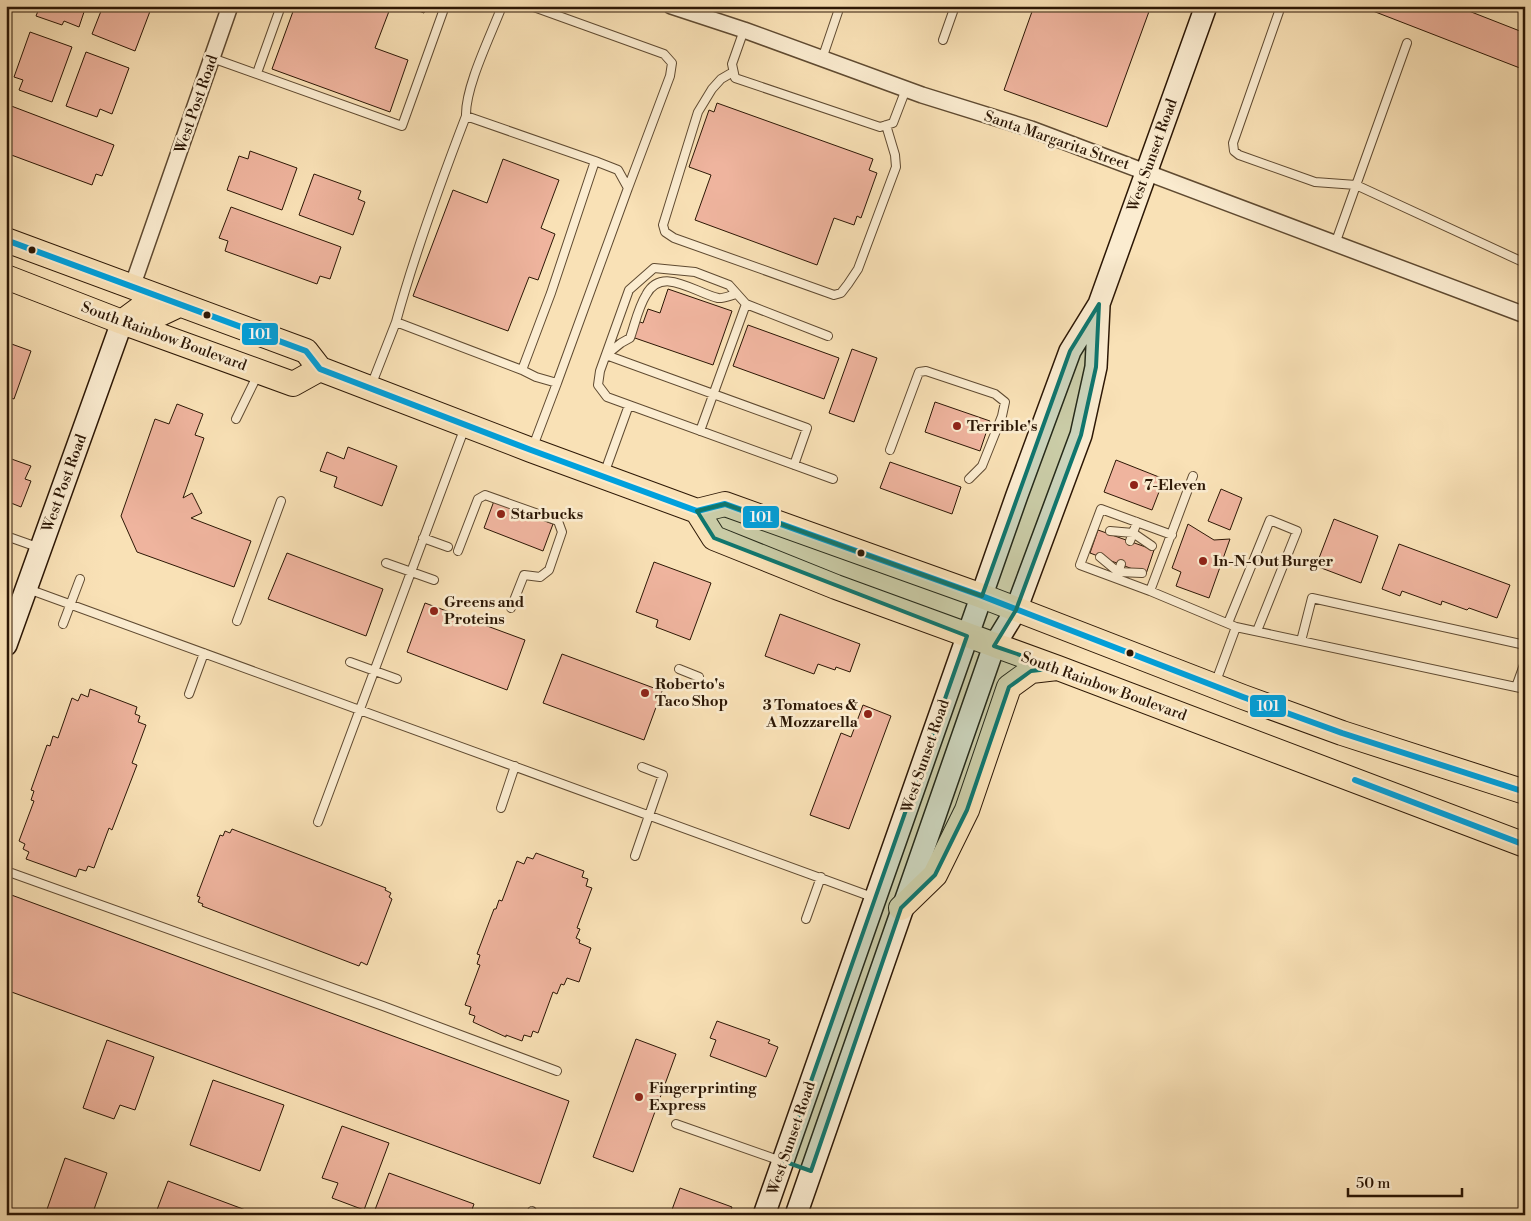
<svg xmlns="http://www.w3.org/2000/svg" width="1531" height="1221" font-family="'Libre Bodoni',serif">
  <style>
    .building { fill: #efb49e; stroke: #2c1705 }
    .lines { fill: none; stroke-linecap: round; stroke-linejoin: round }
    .lane-casing { stroke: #5f4a31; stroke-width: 10 }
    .street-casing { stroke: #5f4a31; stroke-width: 18 }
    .secondary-casing { stroke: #2c1705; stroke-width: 24 }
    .primary-casing { stroke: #2c1705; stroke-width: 26 }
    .lane { stroke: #fbecd0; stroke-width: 8 }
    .street { stroke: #fbecd0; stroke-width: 15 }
    .secondary { stroke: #fbecd0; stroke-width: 21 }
    .primary { stroke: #f9e1b6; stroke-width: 24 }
    .bus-1-casing { stroke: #fbecd0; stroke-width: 10 }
    .bus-1 { stroke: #00a0dc; stroke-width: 6 }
    .marked { fill: #0f766e; fill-opacity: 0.2; stroke: #0f766e; stroke-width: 4; stroke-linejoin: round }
    .bus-dot { fill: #2c1705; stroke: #fbecd0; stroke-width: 2 }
    .poi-dot { fill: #8f2418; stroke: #fbecd0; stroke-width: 2 }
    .labels { text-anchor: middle; stroke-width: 5; stroke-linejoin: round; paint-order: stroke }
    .street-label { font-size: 15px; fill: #2c1705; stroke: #fbecd0 }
    .poi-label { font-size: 15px; font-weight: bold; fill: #2c1705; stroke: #fbecd0; text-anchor: start }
    .line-badge { stroke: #fbecd0; stroke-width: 2 }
    .badge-label { font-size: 14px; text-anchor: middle; font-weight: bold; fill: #fff }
  </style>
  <rect width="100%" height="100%" fill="#f9e1b6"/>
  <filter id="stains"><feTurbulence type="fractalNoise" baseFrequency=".004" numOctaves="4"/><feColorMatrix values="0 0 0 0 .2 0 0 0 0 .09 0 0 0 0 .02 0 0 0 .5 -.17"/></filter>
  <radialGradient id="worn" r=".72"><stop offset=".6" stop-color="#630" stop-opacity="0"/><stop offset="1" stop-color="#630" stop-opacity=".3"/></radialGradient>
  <!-- building -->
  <path class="building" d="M40,6H86L79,27L64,21L62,25L36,16Z
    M103,6H152L135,51L92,34Z
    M295,6H391L375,48L408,60L390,112L272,69Z
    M405,6H427L424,13Z
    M1034,6H1151L1107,127L1004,90Z
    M1360,6H1456L1525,33V70Z
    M30,32L72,47L52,102L19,90L23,80L14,77Z
    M86,52L129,68L112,114L100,109L97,117L66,106Z
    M717,103L873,159L869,170L877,173L861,218L857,216L854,225L834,218L817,265L695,220L711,175L689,167L709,110L714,112Z
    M6,104L114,145L102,176L96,174L92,185L6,153Z
    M250,151L297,168L282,210L227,190L239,156L248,159Z
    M503,159L559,180L541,228L555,234L538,280L529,277L508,331L413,296L453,190L487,203Z
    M314,174L361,191L358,199L365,202L353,235L299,215Z
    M231,207L341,247L330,279L320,276L317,284L225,251L228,241L219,238Z
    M668,289L732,311L713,365L632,337L637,321L643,323L648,309L660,313Z
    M748,325L839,358L824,399L733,366Z
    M6,342L31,351L14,399L6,396Z
    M852,349L877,358L854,422L829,413Z
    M935,402L990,421L980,451L925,432Z
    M177,404L203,414L195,435L204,438L183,498L192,493L202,513L191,518L251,541L234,587L137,552L121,516L155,419L169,424Z
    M348,447L397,466L382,506L334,487L337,477L320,471L327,452L344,459Z
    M6,457L31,466L25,479L31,481L21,507L6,501Z
    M1116,460L1164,479L1152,510L1104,492Z
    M890,462L961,487L952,514L880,488Z
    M1221,489L1242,498L1230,530L1208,521Z
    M494,501L553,524L543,551L484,528Z
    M1334,519L1378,536L1361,583L1316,566Z
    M1188,524L1214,540L1230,539L1209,598L1176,586L1181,572L1172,568Z
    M1098,530L1154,550L1146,574L1090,553Z
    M1399,544L1510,585L1497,618L1469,608L1467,610L1442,601L1441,605L1402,591L1400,596L1382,589Z
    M287,553L383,589L366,636L268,599Z
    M654,562L711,583L690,640L656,627L658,620L636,612Z
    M425,603L525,640L507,690L407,652Z
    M780,614L860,644L850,672L836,667L835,670L818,664L814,674L765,656Z
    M562,654L662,691L644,740L543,703Z
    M90,689L137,707L135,714L140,716L138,722L146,725L132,763L137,765L112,830L109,828L94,868L88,866L86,871L79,869L76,877L26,859L29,852L23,849L25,844L19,841L34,801L31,800L34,791L31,790L47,745L50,746L53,736L58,738L72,698L78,701L81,694L88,697Z
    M863,705L891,716L849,829L810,815L841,733L851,737Z
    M232,829L386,888L385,890L391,893L389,897L392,899L367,965L361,962L359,966L202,906L203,904L198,902L200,897L197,896L220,835L223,836L225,831L230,833Z
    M536,853L584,871L582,877L588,879L586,886L592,888L577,928L580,929L576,938L580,940L579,943L591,948L579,982L567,978L564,985L561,984L557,994L553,992L538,1033L533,1031L531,1037L524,1035L522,1041L506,1035V1037L473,1022L475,1016L469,1014L471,1007L465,1005L480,965L477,964L480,955L477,954L494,909H496L499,900L502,901L517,861L524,864L527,857L533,859Z
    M6,893L569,1101L540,1184L6,990Z
    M717,1021L770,1040L768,1043L778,1047L766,1077L710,1056L716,1040L710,1038Z
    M636,1039L676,1054L633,1172L593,1157Z
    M107,1040L154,1057L135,1110L120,1105L114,1119L83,1108Z
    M213,1080L284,1105L260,1171L190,1145Z
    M342,1126L389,1143L364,1210L332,1198L338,1183L322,1178Z
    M65,1158L107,1173L92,1215H45Z
    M389,1173L474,1204L470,1215H373Z
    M168,1181L251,1212L250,1215H155Z
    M680,1188L732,1207L729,1215H670Z"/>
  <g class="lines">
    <defs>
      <path id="lane" d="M531,6L664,54L672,63L670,76L628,188
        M1281,6L1233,143L1234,151L1239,155L1315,182L1356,185L1525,263
        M744,30L732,64L735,78L880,127L893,123L906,89
        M943,40L955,6
        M212,58L402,126L445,6
        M822,59L840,6
        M733,72L721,79L712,89L698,112L663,225L665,232L674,238L834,295L841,293L848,284L858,269L896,167L895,155L886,125
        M257,73L281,6
        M466,116C465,87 491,35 502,6
        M1335,244L1407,43
        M606,355L807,428L794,465
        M606,355L621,343L630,338C635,324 638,308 646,295C662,265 695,293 718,298C723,299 731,295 737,294
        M522,370L536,377L557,383L532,449
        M557,383L628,188L618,170L595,161
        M371,386L396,322L522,370L551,293L595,161L466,116C440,184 415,252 396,322
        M629,405L607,397L598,385L600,371L629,290L654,268L695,272L729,285L746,304L828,336
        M236,419L258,374
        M700,431L746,304
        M890,450L919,372L926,371L995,394L1005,402L1002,416L982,466L969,479
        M604,474L629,405L833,479
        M1110,531L1133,533L1152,546
        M1172,535L1101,509L1080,565L1150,591L1236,627
        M6,536L40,548
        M423,538L448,547
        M1130,541L1137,522
        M458,551L478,499L485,495L558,521L562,532L549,570L540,577L524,575L511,608
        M1100,557L1118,572L1142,573
        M386,563L434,580
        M1117,576L1121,564
        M28,589L875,898
        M1150,591L1193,476
        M237,621L281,501
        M1228,623L1270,520L1297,531L1257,631
        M63,624L80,579
        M1301,641L1312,598L1525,645
        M350,662L397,679
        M679,669L699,677
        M1215,684L1236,627L1525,689
        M1516,687L1525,662
        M189,694L204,653
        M501,808L515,766
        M318,822L465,427
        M635,856L663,775L642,767
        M6,871L383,1006L557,1071
        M806,919L821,877
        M676,1124L781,1161
        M530,1215L532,1211"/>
      <path id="street" d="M671,6L744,30L922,95L1031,129L1525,315
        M132,287L230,6"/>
      <path id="secondary" d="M6,645L122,322
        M764,1215L1017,495L1070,351L1099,304L1206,6
        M796,1215L994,646L1016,610L1081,435L1096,367L1099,306"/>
      <path id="primary" d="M6,240L306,351L320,369L531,450L697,511L725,504L982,596L1243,697L1342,733L1525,792
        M6,277L122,322L293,384L320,369
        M122,322L141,308L160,314L179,305
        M697,511L714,538L836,587L1058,668L1525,845
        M901,908L935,875L967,810L1009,687L1031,671L1057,668"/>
    </defs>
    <!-- lane casing -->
    <use href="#lane" class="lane-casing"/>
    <!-- street casing -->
    <use href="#street" class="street-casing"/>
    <!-- secondary casing -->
    <use href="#secondary" class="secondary-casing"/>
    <!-- primary casing -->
    <use href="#primary" class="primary-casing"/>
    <!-- lane -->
    <use href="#lane" class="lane"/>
    <!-- street -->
    <use href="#street" class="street"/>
    <!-- secondary -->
    <use href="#secondary" class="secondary"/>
    <!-- primary -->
    <use href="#primary" class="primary"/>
    <defs>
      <path id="bus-1" d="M6,240L306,351L320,369L531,450L697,511L725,504L982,596L1243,697L1342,733L1525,792
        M1355,780L1525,845"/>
    </defs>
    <!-- bus-1 casing -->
    <use href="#bus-1" class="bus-1-casing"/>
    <!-- bus-1 -->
    <use href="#bus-1" class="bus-1"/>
  </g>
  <!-- marked area -->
  <path class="marked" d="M1099,304L1096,367L1081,435L1016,610L994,646L1058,668L1031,671L1009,687L967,810L935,875L901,908L811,1171L783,1161L967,636L714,538L697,511L725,504L982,596L1070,351Z"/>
  <!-- markers -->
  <g class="bus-dot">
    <circle cx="32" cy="250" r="4.5"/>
    <circle cx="207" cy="315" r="4.5"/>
    <circle cx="861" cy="553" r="4.5"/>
    <circle cx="1130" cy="653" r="4.5"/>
  </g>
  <g class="poi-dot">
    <circle cx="957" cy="426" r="5"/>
    <circle cx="1134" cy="485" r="5"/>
    <circle cx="501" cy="514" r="5"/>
    <circle cx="1203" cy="561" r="5"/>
    <circle cx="434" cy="611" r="5"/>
    <circle cx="645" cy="693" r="5"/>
    <circle cx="868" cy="714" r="5"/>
    <circle cx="639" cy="1097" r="5"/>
  </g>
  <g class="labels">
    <!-- street labels -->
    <g class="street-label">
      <text transform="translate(196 104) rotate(-71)" y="5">West Post Road</text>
      <text transform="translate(1057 140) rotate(19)" y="5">Santa Margarita Street</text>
      <text transform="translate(1152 155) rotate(-70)" y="5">West Sunset Road</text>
      <text transform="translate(164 336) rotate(20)" y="5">South Rainbow Boulevard</text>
      <text transform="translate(64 483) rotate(-70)" y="5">West Post Road</text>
      <text transform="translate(1104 686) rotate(20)" y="5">South Rainbow Boulevard</text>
      <text transform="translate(925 756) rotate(-71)" y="5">West Sunset Road</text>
      <text transform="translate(791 1138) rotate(-71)" y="5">West Sunset Road</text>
    </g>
    <!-- poi labels -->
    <g class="poi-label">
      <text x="967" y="431">Terrible's</text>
      <text x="1144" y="490">7-Eleven</text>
      <text x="511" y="519">Starbucks</text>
      <text x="1213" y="566">In-N-Out Burger</text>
      <text x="444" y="607">Greens and<tspan x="444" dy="17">Proteins</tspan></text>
      <text x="655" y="689">Roberto's<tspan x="655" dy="17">Taco Shop</tspan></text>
      <text x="858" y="710" text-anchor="end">3 Tomatoes &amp;<tspan x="858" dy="17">A Mozzarella</tspan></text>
      <text x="649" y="1093">Fingerprinting<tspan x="649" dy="17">Express</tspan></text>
    </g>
  </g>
  <g class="line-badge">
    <rect x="241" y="322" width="38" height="24" rx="5" fill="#00a0dc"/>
    <rect x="742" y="505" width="38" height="24" rx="5" fill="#00a0dc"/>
    <rect x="1249" y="694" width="38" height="24" rx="5" fill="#00a0dc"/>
  </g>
  <g class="badge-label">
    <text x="260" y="339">101</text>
    <text x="761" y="522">101</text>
    <text x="1268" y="711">101</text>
  </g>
  <!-- margin -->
  <rect width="1531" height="1221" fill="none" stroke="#f9e1b6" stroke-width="25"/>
  <rect x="8" y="8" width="1516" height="1206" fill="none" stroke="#2c1705" stroke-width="2.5"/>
  <rect x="12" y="12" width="1506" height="1196" fill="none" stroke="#2c1705"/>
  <!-- scale -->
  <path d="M1348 1188v8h114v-8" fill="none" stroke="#2c1705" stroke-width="2.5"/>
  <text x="1356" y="1188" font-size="15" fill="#2c1705" stroke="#fbecd0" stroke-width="4" paint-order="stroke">50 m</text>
  <rect width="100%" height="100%" filter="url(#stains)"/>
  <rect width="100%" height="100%" fill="url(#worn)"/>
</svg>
